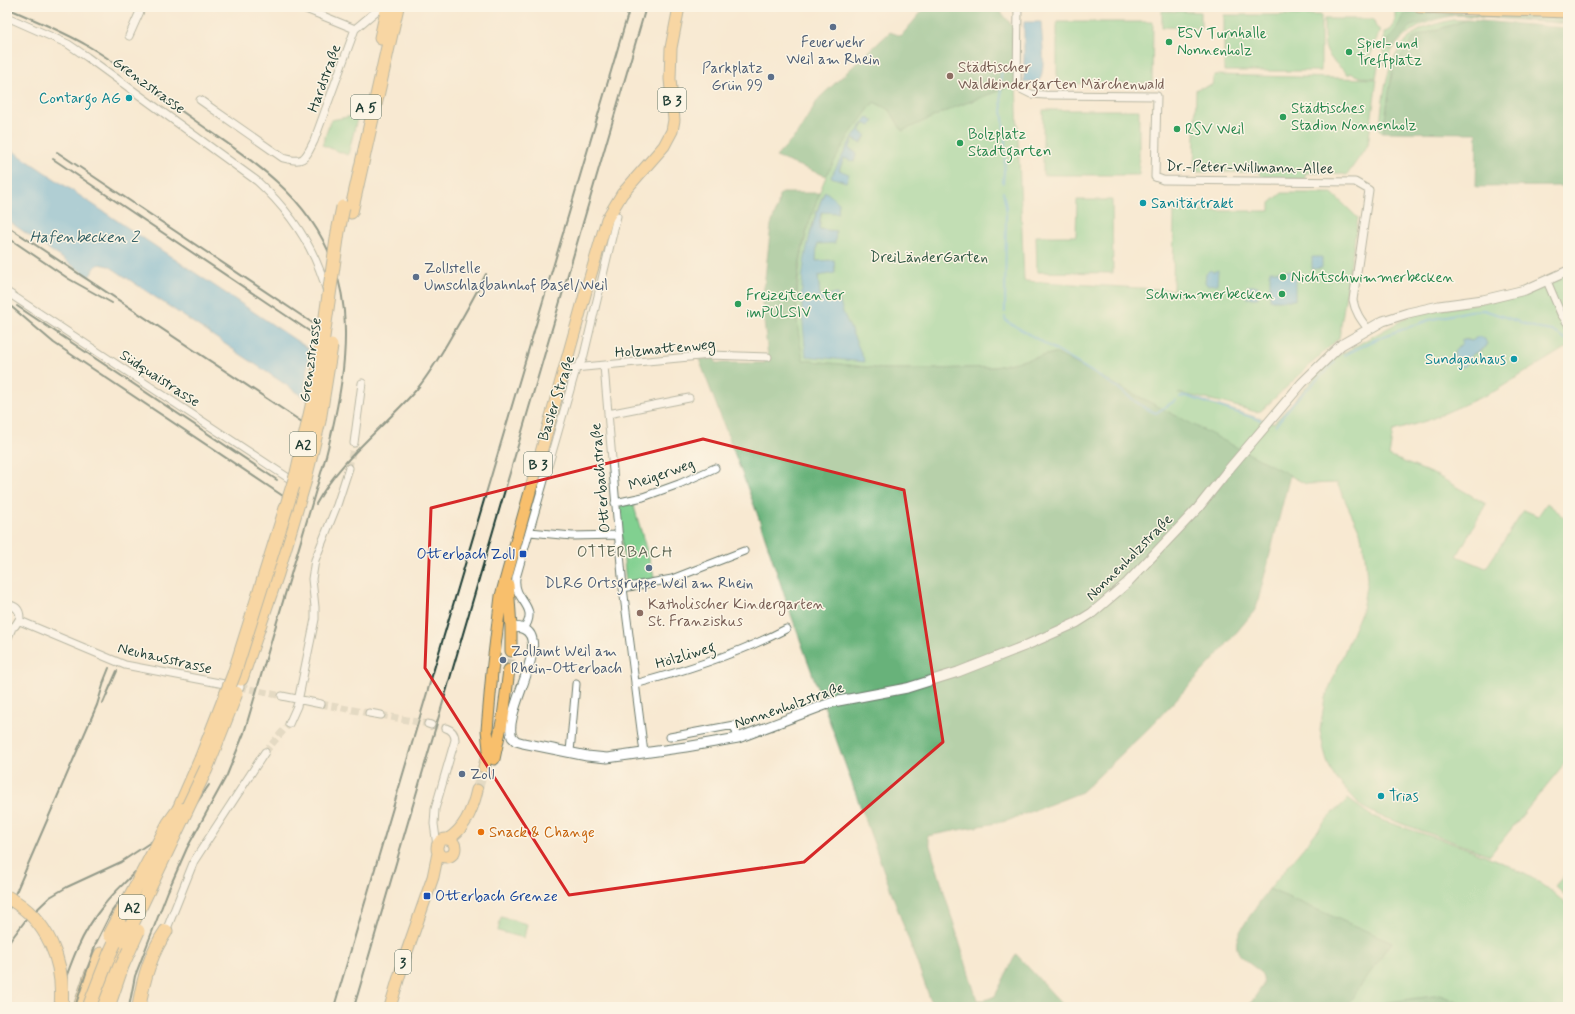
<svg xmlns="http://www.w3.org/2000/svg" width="1575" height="1014" font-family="Mynerve,sans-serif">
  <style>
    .green { fill: #81d090; stroke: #508662; fill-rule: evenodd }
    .forest { fill: #68b27a; stroke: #447857 }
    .water { fill: #5aaed6; stroke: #3c7685 }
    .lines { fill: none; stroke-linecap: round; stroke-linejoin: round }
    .stream { stroke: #5aaed6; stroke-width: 2 }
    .minor-tunnel { stroke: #cdc7b2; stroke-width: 7; stroke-dasharray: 7 3.5; stroke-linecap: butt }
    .primary-tunnel { stroke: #cdc7b2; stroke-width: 11; stroke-dasharray: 11 5.5; stroke-linecap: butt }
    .minor-casing { stroke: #6b796b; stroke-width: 9 }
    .tertiary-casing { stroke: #6b796b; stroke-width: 11 }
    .primary-casing { stroke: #6b796b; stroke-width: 13 }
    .motorway-casing { stroke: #6b796b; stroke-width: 15 }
    .minor { stroke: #fff; stroke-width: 7 }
    .tertiary { stroke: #fff; stroke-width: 9 }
    .primary { stroke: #f8bf6c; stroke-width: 11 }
    .motorway { stroke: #f8bf6c; stroke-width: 13 }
    .rail { stroke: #1f3d34; stroke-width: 2 }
    .motorway-bridge-casing { stroke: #6b796b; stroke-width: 15; stroke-linecap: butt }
    .motorway-bridge { stroke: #f8bf6c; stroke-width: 13 }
    .marked { fill: none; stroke: #d62828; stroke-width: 3; stroke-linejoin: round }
    .service-dot { fill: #5c6f8a; stroke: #fcf5e5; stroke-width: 1.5 }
    .leisure-dot { fill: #2e9e5b; stroke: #fcf5e5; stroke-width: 1.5 }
    .education-dot { fill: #8d6e63; stroke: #fcf5e5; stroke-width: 1.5 }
    .culture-dot { fill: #0f9aa8; stroke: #fcf5e5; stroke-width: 1.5 }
    .transit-dot { fill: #1a4fb4; stroke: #fcf5e5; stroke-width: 1.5 }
    .food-dot { fill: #e8710a; stroke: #fcf5e5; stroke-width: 1.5 }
    .labels { text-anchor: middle; stroke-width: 3; stroke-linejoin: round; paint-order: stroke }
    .shield { fill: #fcf5e5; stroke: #617469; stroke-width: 1 }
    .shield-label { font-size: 14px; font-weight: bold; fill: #1f3d34 }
    .leisure-label { font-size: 15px; fill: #27864d; stroke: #fcf5e5; text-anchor: start }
    .service-label { font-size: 15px; fill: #4e5e75; stroke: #fcf5e5; text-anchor: start }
    .education-label { font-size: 15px; fill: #785e54; stroke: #fcf5e5; text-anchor: start }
    .street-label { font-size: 15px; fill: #1f3d34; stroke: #fcf5e5 }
    .culture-label { font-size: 15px; fill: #0d838f; stroke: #fcf5e5; text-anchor: end }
    .park-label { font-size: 15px; fill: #335a46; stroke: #fcf5e5 }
    .transit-label { font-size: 15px; fill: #164399; stroke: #fcf5e5; text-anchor: end }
    .food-label { font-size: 15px; fill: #c56008; stroke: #fcf5e5; text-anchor: start }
    .water-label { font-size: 16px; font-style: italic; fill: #315f65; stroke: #fcf5e5 }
    .neighbourhood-label { font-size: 16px; letter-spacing: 1px; fill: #5f6754; stroke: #fcf5e5 }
  </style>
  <rect width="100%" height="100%" fill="#fcf5e5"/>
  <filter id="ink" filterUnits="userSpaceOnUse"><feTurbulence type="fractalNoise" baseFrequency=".025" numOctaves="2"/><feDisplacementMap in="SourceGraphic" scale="8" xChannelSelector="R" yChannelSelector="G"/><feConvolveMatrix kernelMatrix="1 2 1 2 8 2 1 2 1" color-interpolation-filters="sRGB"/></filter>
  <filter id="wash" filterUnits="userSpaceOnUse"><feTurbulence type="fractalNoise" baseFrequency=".012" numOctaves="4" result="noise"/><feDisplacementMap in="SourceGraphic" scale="16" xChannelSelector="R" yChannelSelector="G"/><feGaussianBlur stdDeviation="0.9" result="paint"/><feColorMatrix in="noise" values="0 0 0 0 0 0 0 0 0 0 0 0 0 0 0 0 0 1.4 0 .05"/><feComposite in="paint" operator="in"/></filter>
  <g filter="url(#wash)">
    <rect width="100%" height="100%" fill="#f8e9d2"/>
    <!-- green -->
    <path class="green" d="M1162,11L1201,12V28L1162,27Z
      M1395,11L1568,18V24L1457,15C1422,21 1399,32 1384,66V33C1396,28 1395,23 1395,11Z
      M1224,15H1321V71H1224Z
      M1324,19H1373L1376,27L1380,30L1370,57L1379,60L1376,78L1360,77L1350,73L1349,75C1323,53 1324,52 1324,19Z
      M1452,20H1467L1415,37L1393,67L1383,132L1379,131C1384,96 1384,56 1415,33C1425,26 1440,23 1452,20Z
      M1057,22H1153L1152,83L1057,84Z
      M1214,75L1377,79L1368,145L1347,175L1336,173H1305V179L1260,178V172H1194L1196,89L1212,85Z
      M1016,84L1024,281L1173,290L1174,211H1270V203L1282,193H1332L1358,218L1339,338L1261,411L1256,412L1224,403L1178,393L1274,423L1330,360L1413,314L1519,296L1568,271V349L1565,348L1495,391L1429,420L1393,431L1389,456L1438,476L1486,504L1457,556L1486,568L1524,510L1538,516L1547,503L1568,520V759L1490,855L1380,816L1362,807L1334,776L1328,764L1324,750L1320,730L1325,698L1362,610L1367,580L1365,555L1360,532L1337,483L1306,484L1055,353L995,367L935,369H884L803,360C801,346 797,332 797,318C795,256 815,185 850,133C857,122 866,112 874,102L890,110L902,130L953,108ZM868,117L860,131L866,135L862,143L853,139L849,149L854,162L844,158L839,170L846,182L832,177L850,142ZM825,191L819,230L836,231L817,244L816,261L834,260L835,272L818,276L820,297L837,294L843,312L802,306C802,272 809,221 825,191ZM1477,337L1483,350L1471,355L1467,363L1461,367L1456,360L1458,347L1466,339L1472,341Z
      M1043,110H1139V175H1043Z
      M358,115L348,155L322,145L331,120Z
      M1077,200H1112L1113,273L1037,272L1036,236H1076Z
      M633,503L655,580L627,584L626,583L619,508L622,505Z
      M1348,799L1370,815L1384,821C1437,839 1493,853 1540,883C1550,889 1559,898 1568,906V1007H1471L1468,1006L1388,1003L1366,1005H1346L1391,942L1269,889L1328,818Z
      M1568,871V898L1555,886Z
      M501,917L527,924L524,938L498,931Z"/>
    <!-- forest -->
    <path class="forest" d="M933,7H997L1015,29L1016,84L953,108L902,131L890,110L874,102L850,134L826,176L776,157L797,134L819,98L890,32L901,36L924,9Z
      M1412,13H1462L1568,19V23L1460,15L1441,16L1411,26L1390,50L1388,40L1396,31L1403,15Z
      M1467,20L1568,28V186L1476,187L1477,133L1383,132L1393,67L1415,37Z
      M783,193H820C804,231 793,278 797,320C798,333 801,347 803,360L884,369H935L995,367L1055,353L1290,475L1256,609L1216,657L1149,728L1082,792L1007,821L927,836L977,1000H985L995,996L1016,954L1065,1007H933L789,609L757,513L699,359L715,358L716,363H765V357H768L762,304L771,225L778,205L779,195Z
      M1269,889L1392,942L1347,1005H1366L1440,995L1471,1007H1248L1263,985C1268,963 1226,964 1239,934C1245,921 1260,902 1269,889Z"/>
    <!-- water -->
    <path class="water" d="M1024,22H1041C1042,41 1046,62 1040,81L1024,82Z
      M868,117L874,121L870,126L864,123L860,131L866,135L861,143L853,139L849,149L857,153L854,162L844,158L839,170L849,174L846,182L831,177L850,142Z
      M7,147L309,349L304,397L109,266L100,264L96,266L89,277L7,220Z
      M825,191L839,203L838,213L821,212L819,229L836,231L835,243L817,244L816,261L834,260L835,273L818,276L820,296L837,294L843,312L865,362L806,356C804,333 801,309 802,286C803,255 813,219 825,191Z
      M1312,257H1322V268L1312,269Z
      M1210,270L1213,272L1218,270L1217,284L1207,285L1205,283L1206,274Z
      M1270,271H1295V300H1270Z
      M1247,286H1258V298H1247Z
      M1477,337H1480L1485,339L1487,344L1486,347L1471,355L1465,366L1461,367L1456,360L1454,352L1462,343V339L1472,341Z"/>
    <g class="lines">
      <!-- stream -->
      <path class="stream" d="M1002,67C998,93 1004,117 1005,142C1006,156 1004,170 1003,183
        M1003,192L1006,207L1005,312
        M1005,317L1006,321C1043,342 1079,364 1115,386C1128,395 1141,408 1156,413L1176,400
        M1344,355L1381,337L1429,320L1469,311L1484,310L1540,329L1553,331L1565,339
        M1180,397L1186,396L1261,420
        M1276,425L1293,403L1335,362"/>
    </g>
  </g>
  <g filter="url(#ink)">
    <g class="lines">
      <!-- minor-tunnel -->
      <path class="minor-tunnel" d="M349,468L354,443
        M240,687L282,696
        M321,704L369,713
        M381,715L428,724
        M431,725L446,728
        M265,752L289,724"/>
      <!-- primary-tunnel -->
      <path class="primary-tunnel" d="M509,670L511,651
        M477,790L484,767"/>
      <defs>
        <path id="minor" d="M301,7L355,29
          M7,17L68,44L87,57L257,181C290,211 315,248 327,292
          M129,36L142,7
          M1017,82L1018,7
          M1021,89L1031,94L1045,95L1157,96L1155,177L1163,180L1355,182L1369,190L1353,300C1355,312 1361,320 1368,329
          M200,100L283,158C304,164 305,159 314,141L355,29L381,7
          M1547,281L1561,314L1568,324
          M7,292L296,483
          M604,366L623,588L644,753
          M574,368L710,355L768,357
          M608,414L689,398
          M354,443L362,383
          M615,503L643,497L679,484L715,468
          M530,532L572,536L618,535
          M623,588L672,579L744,551
          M7,605C15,605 20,609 20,618L15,626L7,629
          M20,621L125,665L240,687
          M524,629C540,605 513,602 516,578L576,369L583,359L617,216
          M7,640L12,628
          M635,684C688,670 738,654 786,629
          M282,696L321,704
          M369,713L381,715
          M289,724L297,706L315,619V607L312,579L315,560L337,505L349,468
          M428,724L431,725
          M670,737L734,725L738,738
          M570,752L576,684
          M437,846L434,824L435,809L455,740C455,734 452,730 446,728
          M166,931L194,861L265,752"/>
        <path id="tertiary" d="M511,627C515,627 520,627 524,629C552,642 502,713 512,737L516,741L523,743L587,756L607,758L686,747L738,738L833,702L907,688L958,672L1027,645L1076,623L1092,613L1126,584L1198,508L1229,469L1302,383L1341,345L1383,321L1408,313L1439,306L1483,300L1525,290L1568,271"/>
        <path id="primary" d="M1419,7L1568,12
          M508,585L511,627V651
          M494,759L503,717L509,670
          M484,767L489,749L487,730L492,672L501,596L586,291L607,219L622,194L664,146L672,131L674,120L670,79L671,48L679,7
          M437 848a9 9 0 1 1 18 0a9 9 0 1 1-18 0Z
          M448,839C465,829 473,808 477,790
          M390,1007L405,957L433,877L438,853"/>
        <path id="motorway" d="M381,38L388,7
          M351,212L397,7
          M241,679L277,574L304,483
          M179,809L201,759
          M80,1007L91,975L101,954
          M97,1007L124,941
          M108,1007L122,966
          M139,1007C143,979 150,954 166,931"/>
      </defs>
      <!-- minor casing -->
      <use href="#minor" class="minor-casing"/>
      <!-- tertiary casing -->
      <use href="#tertiary" class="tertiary-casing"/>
      <!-- primary casing -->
      <use href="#primary" class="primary-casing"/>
      <!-- motorway casing -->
      <use href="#motorway" class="motorway-casing"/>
      <!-- minor -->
      <use href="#minor" class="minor"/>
      <!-- tertiary -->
      <use href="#tertiary" class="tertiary"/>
      <!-- primary -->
      <use href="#primary" class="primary"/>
      <!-- motorway -->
      <use href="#motorway" class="motorway"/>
      <!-- rail -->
      <path class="rail" d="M7,8C34,20 63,31 88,46C124,67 157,94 190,117C219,138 251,158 277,182C364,261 352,353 326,456L244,733L227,775L187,848L168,891L135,976L129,1007
        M57,152L317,326
        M53,159L318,337
        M7,226L302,422
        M7,237L69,279L112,303
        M7,303L54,343L283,496
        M17,306L277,480
        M316,504C341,458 383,428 417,389C432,371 443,351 455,330C466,312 476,293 486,274
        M103,683L109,668
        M103,703L117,671
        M7,913L97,705L105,679
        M7,945L25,921L50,897L67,887L121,862L172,828
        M56,1007C68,971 79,935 104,905C113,893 125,883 135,872
        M75,1007L96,943L112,911L155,852L175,831L196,804L209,785
        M334,1007L630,7
        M354,1007L646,7"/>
      <defs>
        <path id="motorway-bridge" d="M304,483L319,421L331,346
          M201,759L234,674L297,473L315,393L338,232L343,207
          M7,897C48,919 65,962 61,1007
          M110,935L169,823L179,809
          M124,941L206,769L236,693
          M122,966L138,931
          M89,1007L110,953L122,927"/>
      </defs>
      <!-- motorway-bridge casing -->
      <use href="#motorway-bridge" class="motorway-bridge-casing"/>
      <!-- motorway-bridge -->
      <use href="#motorway-bridge" class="motorway-bridge"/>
    </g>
  </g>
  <!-- marked area -->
  <path d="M0 0H1575V1014H0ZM703,439L904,490L943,742L804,862L569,895L425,668L431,508Z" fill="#f8e9d2" fill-opacity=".55" fill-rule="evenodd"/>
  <path class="marked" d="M703,439L904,490L943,742L804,862L569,895L425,668L431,508Z"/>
  <!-- markers -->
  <g class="service-dot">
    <circle cx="833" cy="27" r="4"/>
    <circle cx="771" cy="77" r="4"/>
    <circle cx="416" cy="277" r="4"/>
    <circle cx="649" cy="568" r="4"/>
    <circle cx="503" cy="660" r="4"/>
    <circle cx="462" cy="774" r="4"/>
  </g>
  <g class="leisure-dot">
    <circle cx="1169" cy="42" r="4"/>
    <circle cx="1349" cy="52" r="4"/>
    <circle cx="1283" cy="117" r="4"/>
    <circle cx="1177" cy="129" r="4"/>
    <circle cx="960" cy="143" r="4"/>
    <circle cx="1283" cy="277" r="4"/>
    <circle cx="1282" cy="294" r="4"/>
    <circle cx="738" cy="304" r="4"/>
  </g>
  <g class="education-dot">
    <circle cx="950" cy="76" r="4"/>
    <circle cx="640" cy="613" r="4"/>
  </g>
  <g class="culture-dot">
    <circle cx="129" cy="98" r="4"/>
    <circle cx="1143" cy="203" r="4"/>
    <circle cx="1514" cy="359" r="4"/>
    <circle cx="1381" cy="796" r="4"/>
  </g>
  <g class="transit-dot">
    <rect x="519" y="550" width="8" height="8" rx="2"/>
    <rect x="423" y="892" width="8" height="8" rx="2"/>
  </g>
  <circle class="food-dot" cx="481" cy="832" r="4"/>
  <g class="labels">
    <!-- shield labels -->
    <g class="shield">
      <rect x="658" y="88" width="28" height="24" rx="3"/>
      <rect x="351" y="95" width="30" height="24" rx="3"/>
      <rect x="290" y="432" width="26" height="24" rx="3"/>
      <rect x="524" y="452" width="28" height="24" rx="3"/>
      <rect x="119" y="895" width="26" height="24" rx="3"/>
      <rect x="395" y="950" width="16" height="24" rx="3"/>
    </g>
    <g class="shield-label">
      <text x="672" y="105">B 3</text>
      <text x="366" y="112">A 5</text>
      <text x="303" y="449">A2</text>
      <text x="538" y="469">B 3</text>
      <text x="132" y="912">A2</text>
      <text x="403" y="967">3</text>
    </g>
    <!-- leisure labels -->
    <g class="leisure-label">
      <text x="1177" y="38">ESV Turnhalle<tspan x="1177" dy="17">Nonnenholz</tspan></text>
      <text x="1357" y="48">Spiel- und<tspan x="1357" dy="17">Treffplatz</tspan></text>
      <text x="1291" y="113">Städtisches<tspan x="1291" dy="17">Stadion Nonnenholz</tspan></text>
      <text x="1185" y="134">RSV Weil</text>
      <text x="968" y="139">Bolzplatz<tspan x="968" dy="17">Stadtgarten</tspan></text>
      <text x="1291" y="282">Nichtschwimmerbecken</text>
      <text x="1274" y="299" text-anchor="end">Schwimmerbecken</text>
      <text x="746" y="300">Freizeitcenter<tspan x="746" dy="17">imPULSIV</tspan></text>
    </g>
    <!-- service labels -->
    <g class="service-label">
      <text x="833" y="47" text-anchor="middle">Feuerwehr<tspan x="833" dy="17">Weil am Rhein</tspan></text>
      <text x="763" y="73" text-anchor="end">Parkplatz<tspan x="763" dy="17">Grün 99</tspan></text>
      <text x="424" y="273">Zollstelle<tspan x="424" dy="17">Umschlagbahnhof Basel/Weil</tspan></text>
      <text x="649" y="588" text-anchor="middle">DLRG Ortsgruppe Weil am Rhein</text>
      <text x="511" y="656">Zollamt Weil am<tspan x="511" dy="17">Rhein-Otterbach</tspan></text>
      <text x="470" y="779">Zoll</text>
    </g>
    <!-- education labels -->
    <g class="education-label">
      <text x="958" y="72">Städtischer<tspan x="958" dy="17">Waldkindergarten Märchenwald</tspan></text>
      <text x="648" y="609">Katholischer Kindergarten<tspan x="648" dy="17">St. Franziskus</tspan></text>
    </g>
    <!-- street labels -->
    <g class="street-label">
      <text transform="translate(324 78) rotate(-70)" y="5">Hardstraße</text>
      <text transform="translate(149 85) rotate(36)" y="5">Grenzstrasse</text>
      <text transform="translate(1250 167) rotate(1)" y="5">Dr.-Peter-Willmann-Allee</text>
      <text transform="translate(665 348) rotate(-5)" y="5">Holzmattenweg</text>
      <text transform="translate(310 360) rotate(-82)" y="5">Grenzstrasse</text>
      <text transform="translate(160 378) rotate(33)" y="5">Südquaistrasse</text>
      <text transform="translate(556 398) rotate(-72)" y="5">Basler Straße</text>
      <text transform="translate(661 474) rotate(-20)" y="5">Meigerweg</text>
      <text transform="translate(600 478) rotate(-95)" y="5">Otterbachstraße</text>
      <text transform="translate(1129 557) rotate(-45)" y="5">Nonnenholzstraße</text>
      <text transform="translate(685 655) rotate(-17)" y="5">Hölzliweg</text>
      <text transform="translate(165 658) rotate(13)" y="5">Neuhausstrasse</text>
      <text transform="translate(789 705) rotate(-19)" y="5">Nonnenholzstraße</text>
    </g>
    <!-- culture labels -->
    <g class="culture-label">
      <text x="121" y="103">Contargo AG</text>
      <text x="1151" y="208" text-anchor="start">Sanitärtrakt</text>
      <text x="1506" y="364">Sundgauhaus</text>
      <text x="1389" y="801" text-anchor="start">Trias</text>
    </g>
    <!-- park labels -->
    <g class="park-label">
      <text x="929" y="262">DreiLänderGarten</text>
    </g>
    <!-- transit labels -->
    <g class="transit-label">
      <text x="515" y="559">Otterbach Zoll</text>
      <text x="435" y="901" text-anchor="start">Otterbach Grenze</text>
    </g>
    <!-- food labels -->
    <g class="food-label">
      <text x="489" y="837">Snack &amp; Change</text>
    </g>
    <!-- water labels -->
    <g class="water-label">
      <text x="84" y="242">Hafenbecken 2</text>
    </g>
    <!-- neighbourhood labels -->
    <g class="neighbourhood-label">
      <text x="625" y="557">OTTERBACH</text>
    </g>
  </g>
  <!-- margin -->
  <rect width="1575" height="1014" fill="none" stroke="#fcf5e5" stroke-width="24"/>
</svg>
